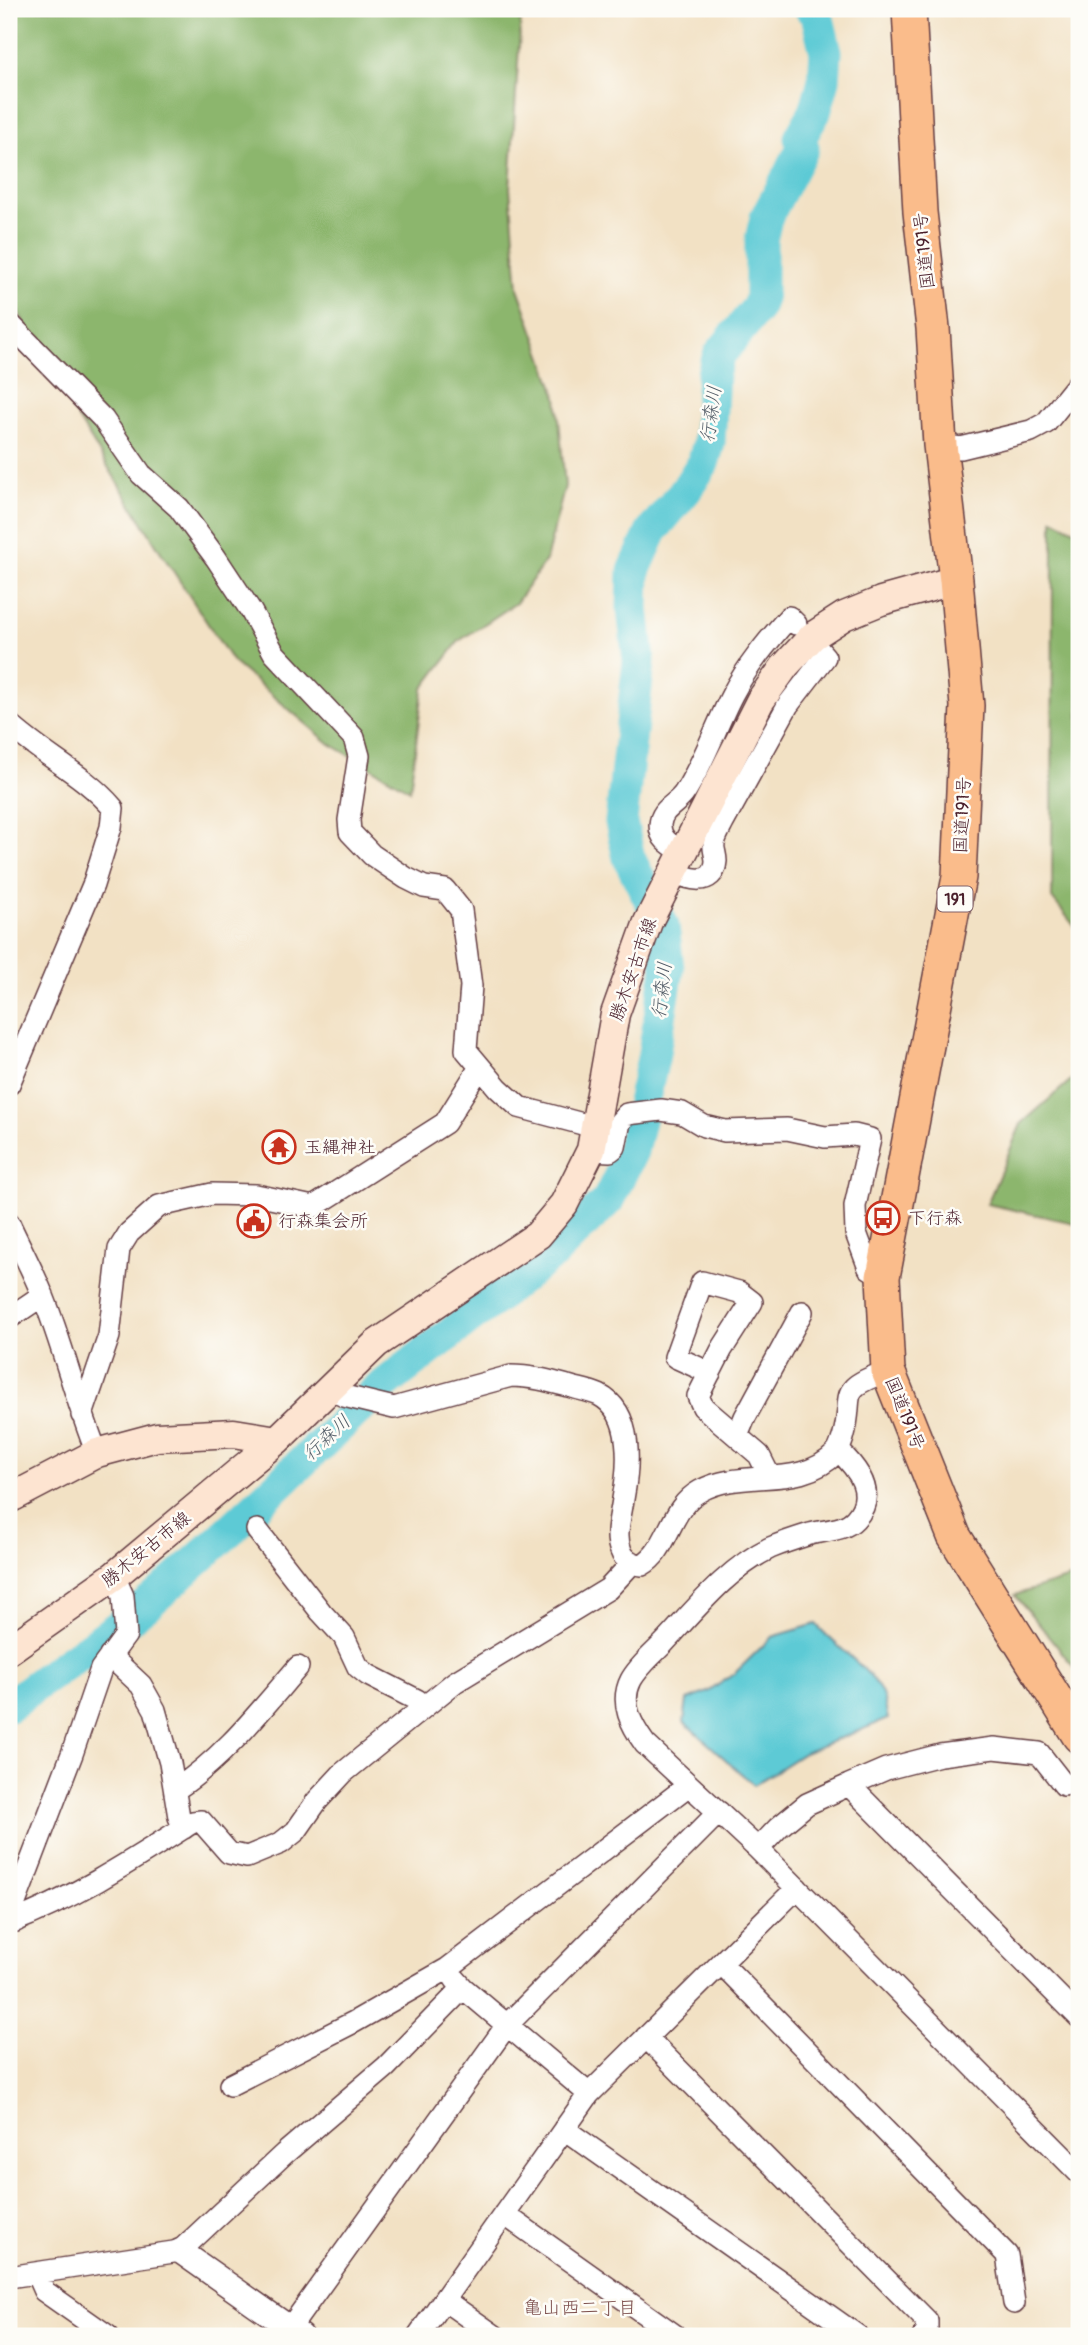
<svg xmlns="http://www.w3.org/2000/svg" width="1088" height="2345" font-family="Pangolin,'Klee One',sans-serif">
  <style>
    .forest { fill: #8cb66d; stroke: #6b6a4c; stroke-width: 2 }
    .water { fill: #5dcad5; stroke: #547480; stroke-width: 2 }
    .lines { fill: none; stroke-linecap: round; stroke-linejoin: round }
    .river { stroke: #5dcad5; stroke-width: 33 }
    .minor-casing { stroke: #633c42; stroke-width: 24 }
    .tertiary-casing { stroke: #633c42; stroke-width: 27 }
    .secondary-casing { stroke: #633c42; stroke-width: 31 }
    .trunk-casing { stroke: #633c42; stroke-width: 36 }
    .minor { stroke: #fff; stroke-width: 21 }
    .tertiary { stroke: #fff; stroke-width: 24 }
    .secondary { stroke: #fde4d1; stroke-width: 28 }
    .trunk { stroke: #fabc8b; stroke-width: 33 }
    .labels { text-anchor: middle; stroke-width: 5; stroke-linejoin: round; paint-order: stroke }
    .shield { fill: #fdfcf7; stroke: #806168; stroke-width: 2 }
    .shield-label { font-size: 16px; font-weight: bold; fill: #4a1f2b }
    .street-label { font-size: 18px; fill: #4a1f2b; stroke: #fdfcf7 }
    .poi-label { font-size: 18px; fill: #4a1f2b; stroke: #fdfcf7; text-anchor: start }
    .water-label { font-size: 19px; font-style: italic; fill: #515b66; stroke: #fdfcf7 }
    .neighbourhood-label { font-size: 19px; fill: #7e514f; stroke: #fdfcf7 }
  </style>
  <rect width="100%" height="100%" fill="#fdfcf7"/>
  <filter id="ink" filterUnits="userSpaceOnUse"><feTurbulence type="fractalNoise" baseFrequency=".0143" numOctaves="2"/><feDisplacementMap in="SourceGraphic" scale="14" xChannelSelector="R" yChannelSelector="G"/><feConvolveMatrix kernelMatrix="1 2 1 2 8 2 1 2 1" color-interpolation-filters="sRGB"/></filter>
  <filter id="wash" filterUnits="userSpaceOnUse"><feTurbulence type="fractalNoise" baseFrequency=".00686" numOctaves="4" result="noise"/><feDisplacementMap in="SourceGraphic" scale="28" xChannelSelector="R" yChannelSelector="G"/><feGaussianBlur stdDeviation="1.57" result="paint"/><feColorMatrix in="noise" values="0 0 0 0 0 0 0 0 0 0 0 0 0 0 0 0 0 1.4 0 .05"/><feComposite in="paint" operator="in"/></filter>
  <g filter="url(#wash)">
    <rect width="100%" height="100%" fill="#f2e1c4"/>
    <!-- forest -->
    <path class="forest" d="M9,9H518L521,15L510,188L518,288L557,397L565,486L546,560L516,603L459,641L423,689L410,790L330,744L233,662L162,554L69,404L9,295Z
      M1053,519L1079,532V932L1052,898Z
      M1079,1073V1224L987,1204L1021,1124Z
      M1079,1575V1673L1015,1595Z"/>
    <!-- water -->
    <path class="water" d="M816,1624C836,1648 866,1664 881,1692C885,1700 886,1711 888,1719L804,1753L754,1785L684,1722L687,1700L708,1692L735,1673L772,1637Z"/>
    <g class="lines">
      <!-- river -->
      <path class="river" d="M9,1706C57,1667 111,1636 158,1595C231,1532 299,1464 369,1399L371,1395L555,1252L608,1200L632,1151L653,1059L668,969L663,926L629,858L621,822L639,661L633,609L634,571L652,531L686,490L703,463L709,443L713,374L719,355L758,307L761,298V240L766,218L803,148L800,138L815,112L824,80L826,52L817,15L811,9"/>
    </g>
  </g>
  <g filter="url(#ink)">
    <g class="lines">
      <defs>
        <path id="minor" d="M9,323L103,419L141,474L179,508L216,558L251,611L274,653L354,738L359,756L349,820L350,832L372,855L406,878L424,887L445,890L461,910L471,986L466,1050L498,1088L519,1107L594,1127
          M940,445L961,448L1031,431L1046,423L1079,382
          M9,724C42,755 84,774 113,808L111,827L93,885L9,1084
          M683,852C671,845 660,840 660,825C661,808 677,805 685,792C704,762 716,726 732,695C747,666 768,641 789,617L796,624
          M673,871C687,879 714,888 716,861C716,855 713,849 714,844C715,837 720,829 723,823L788,705L825,657L819,650
          M591,1150L610,1151L615,1147L620,1122L627,1114L661,1110L682,1113L704,1126L725,1131L787,1129L825,1137L854,1135L870,1139L855,1206L856,1233L869,1268L883,1277
          M9,1223C20,1247 33,1271 43,1296C64,1348 76,1402 97,1453
          M9,1318L43,1295
          M710,1373L675,1357L702,1282L739,1292L752,1302L722,1349L698,1396L703,1407L759,1455L770,1477
          M330,1389L344,1396L394,1408L511,1376C531,1376 549,1381 568,1386C578,1389 590,1391 599,1395C634,1413 629,1467 623,1499C621,1516 614,1535 621,1551C624,1560 633,1564 642,1565C669,1550 669,1508 700,1491C743,1467 799,1491 836,1453C840,1449 841,1443 843,1438C856,1394 833,1390 888,1371
          M82,1415L109,1336L119,1249L129,1233L159,1206L212,1194L256,1195L313,1207L445,1123L480,1067
          M737,1436L745,1417L802,1312
          M839,1451C858,1469 878,1494 855,1519C844,1531 825,1530 810,1534C797,1538 782,1543 770,1548C727,1569 695,1610 663,1644C652,1655 638,1667 631,1680C619,1703 632,1726 645,1744L758,1849L1079,2173
          M257,1530L321,1612L344,1637L358,1667L368,1675L417,1700L424,1707
          M110,1656L141,1685L155,1710L170,1763L179,1817L184,1828
          M849,1785L886,1769L940,1755L994,1748L1039,1753L1064,1785
          M175,1790C224,1758 260,1711 298,1667
          M758,1849L779,1827L807,1804L849,1785L1079,2017
          M16,1921L13,1908L72,1754L101,1669L126,1635L123,1596L114,1576
          M9,1923C75,1898 133,1860 193,1822L201,1821L229,1853L247,1857L281,1843L296,1831L317,1801L343,1773L455,1682L608,1589L632,1563
          M721,1963L1007,2255L1014,2303
          M455,1979L463,1988L589,2094
          M646,2037L927,2321V2335L924,2336
          M230,2085L354,2022L447,1969L689,1785
          M564,2129L858,2336
          M504,2214L676,2336
          M36,2273L44,2291L108,2336
          M9,2277L180,2251L284,2154L386,2067L463,1988
          M444,2300L495,2336
          M290,2328L507,2025L719,1812
          M418,2336L589,2094L797,1888"/>
        <path id="tertiary" d="M180,2251L301,2336"/>
        <path id="secondary" d="M9,1499L97,1453L157,1437L234,1433L277,1440
          M9,1650L114,1576L277,1440L376,1344L538,1235L564,1204L591,1150L615,1014L648,922L760,701L785,666L813,636L844,616L881,601L956,580"/>
        <path id="trunk" d="M909,9L920,212L933,328L940,445L956,580L967,706L959,877L883,1277L888,1371L954,1536L1079,1736"/>
      </defs>
      <!-- minor casing -->
      <use href="#minor" class="minor-casing"/>
      <!-- tertiary casing -->
      <use href="#tertiary" class="tertiary-casing"/>
      <!-- secondary casing -->
      <use href="#secondary" class="secondary-casing"/>
      <!-- trunk casing -->
      <use href="#trunk" class="trunk-casing"/>
      <!-- minor -->
      <use href="#minor" class="minor"/>
      <!-- tertiary -->
      <use href="#tertiary" class="tertiary"/>
      <!-- secondary -->
      <use href="#secondary" class="secondary"/>
      <!-- trunk -->
      <use href="#trunk" class="trunk"/>
    </g>
  </g>
  <!-- icons -->
  <defs>
    <symbol id="temple-ring" viewBox="-11 -11 22 22"><circle r="9.5" fill="#fdfcf7" stroke="#c8321e" stroke-width="1.5"/><path d="M0-6L5-2H3V0L6.5 2.5H4V6H1.5V3h-3V6H-4V2.5H-6.5L-3 0V-2H-5Z" fill="#c8321e"/></symbol>
    <symbol id="bus-ring" viewBox="-11 -11 22 22"><circle r="9.5" fill="#fdfcf7" stroke="#c8321e" stroke-width="1.5"/><path d="M-5-6H5V4H4V6H2V4H-2V6H-4V4H-5ZM-3.5-4V0h7V-4ZM-3.5 1.2v1.5H-2V1.2ZM2 1.2v1.5H3.5V1.2Z" fill="#c8321e"/></symbol>
    <symbol id="civic-ring" viewBox="-11 -11 22 22"><circle r="9.5" fill="#fdfcf7" stroke="#c8321e" stroke-width="1.5"/><path d="M-.6-6.5H3V-4.5H.6V-3L4-1V1h2V6H-6V1h2V-1L-.6-3ZM-1.2 2.5V6h2.4V2.5Z" fill="#c8321e"/></symbol>
  </defs>
  <g fill-rule="evenodd">
    <use href="#temple-ring" x="260" y="1128" width="38" height="38"/>
    <use href="#bus-ring" x="864" y="1199" width="38" height="38"/>
    <use href="#civic-ring" x="235" y="1202" width="38" height="38"/>
  </g>
  <g class="labels">
    <!-- shield labels -->
    <rect class="shield" x="937.5" y="886.5" width="35" height="25" rx="5"/>
    <g class="shield-label">
      <text x="955" y="905">191</text>
    </g>
    <!-- street labels -->
    <g class="street-label">
      <text transform="translate(924 251) rotate(-96)" y="6">国道191号</text>
      <text transform="translate(962 815) rotate(-87)" y="6">国道191号</text>
      <text transform="translate(633 969) rotate(-71)" y="6">勝木安古市線</text>
      <text transform="translate(905 1413) rotate(68)" y="6">国道191号</text>
      <text transform="translate(146 1549) rotate(-39)" y="6">勝木安古市線</text>
    </g>
    <!-- poi labels -->
    <g class="poi-label">
      <text x="304" y="1153">玉縄神社</text>
      <text x="908" y="1224">下行森</text>
      <text x="278" y="1227">行森集会所</text>
    </g>
    <!-- water labels -->
    <g class="water-label">
      <text transform="translate(710 414) rotate(-82)" y="7">行森川</text>
      <text transform="translate(661 990) rotate(-83)" y="7">行森川</text>
      <text transform="translate(326 1437) rotate(-43)" y="7">行森川</text>
    </g>
    <!-- neighbourhood labels -->
    <g class="neighbourhood-label">
      <text x="580" y="2314">亀山西二丁目</text>
    </g>
  </g>
  <!-- margin -->
  <rect width="1088" height="2345" fill="none" stroke="#fdfcf7" stroke-width="35"/>
</svg>
